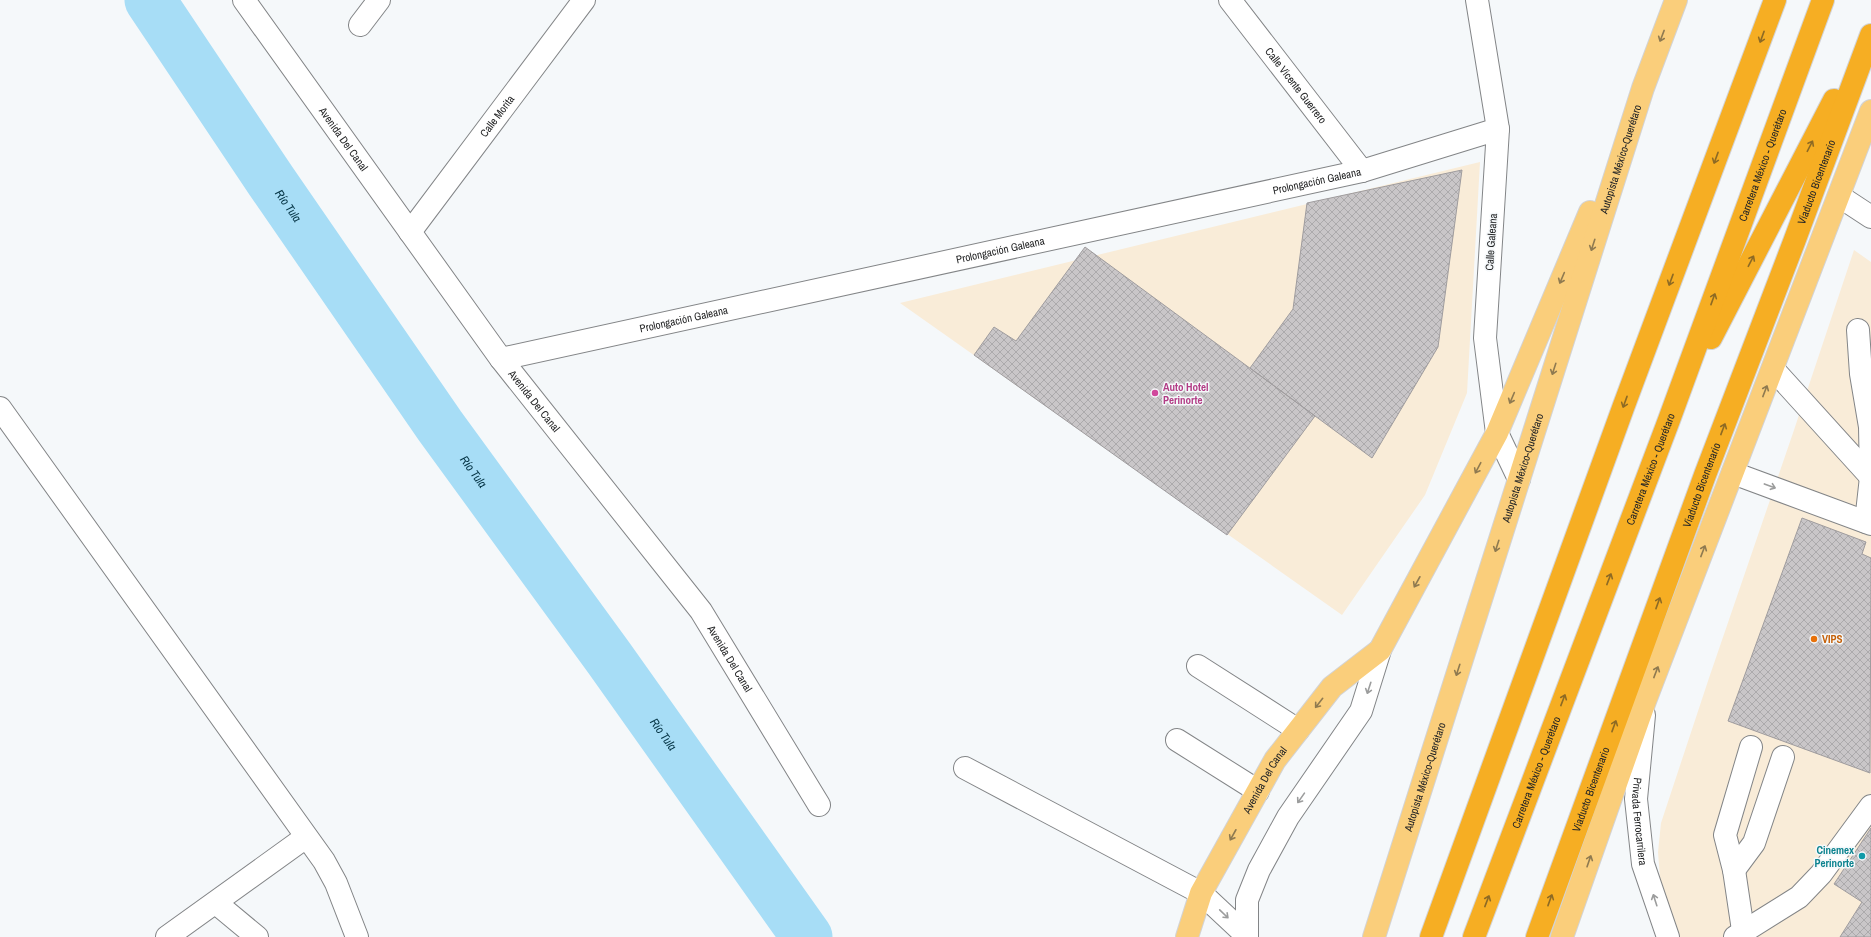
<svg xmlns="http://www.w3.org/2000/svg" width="1871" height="937" font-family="'Archivo Narrow',sans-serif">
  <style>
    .commercial { fill: #f9ecd8 }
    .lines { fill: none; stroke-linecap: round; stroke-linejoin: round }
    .river { stroke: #a7ddf6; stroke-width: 51 }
    .building { fill: url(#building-cross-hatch); stroke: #9f9c9e }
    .minor-casing { stroke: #838587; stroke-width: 24 }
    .major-casing { stroke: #d3d3d4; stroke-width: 24 }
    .highway-casing { stroke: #d3d3d4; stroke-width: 24 }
    .minor { stroke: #fff; stroke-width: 22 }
    .major { stroke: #face7b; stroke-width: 22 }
    .highway { stroke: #f6ae23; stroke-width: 22 }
    .oneway { stroke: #8f7a50 }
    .oneway2 { stroke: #8d6a24 }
    .oneway3 { stroke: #9c9d9d }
    .hotel-dot { fill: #d1479c; stroke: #f5f8fa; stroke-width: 1.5 }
    .food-dot { fill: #e8710a; stroke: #f5f8fa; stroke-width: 1.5 }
    .culture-dot { fill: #0f9aa8; stroke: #f5f8fa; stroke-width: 1.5 }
    .labels { text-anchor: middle; stroke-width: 3; stroke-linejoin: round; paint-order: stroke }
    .street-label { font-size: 11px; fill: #242526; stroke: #f5f8fa }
    .hotel-label { font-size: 11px; font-weight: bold; fill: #b23c85; stroke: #f5f8fa; text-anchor: start }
    .food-label { font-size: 11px; font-weight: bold; fill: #c56008; stroke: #f5f8fa; text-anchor: start }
    .culture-label { font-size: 11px; font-weight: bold; fill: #0d838f; stroke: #f5f8fa; text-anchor: end }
    .water-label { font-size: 12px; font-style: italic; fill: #043344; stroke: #f5f8fa }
  </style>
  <defs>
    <pattern id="building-cross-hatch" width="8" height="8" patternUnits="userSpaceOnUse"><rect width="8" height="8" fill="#c9c6c8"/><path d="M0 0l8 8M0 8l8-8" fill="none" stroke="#acaaac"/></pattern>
  </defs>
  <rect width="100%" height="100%" fill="#f5f8fa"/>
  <!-- commercial -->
  <path class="commercial" d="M1480,162L1467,393L1425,495L1342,615L900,303Z
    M1854,250L1871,262V937H1676L1667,910L1660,878L1658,852L1661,823L1709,678L1794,430Z"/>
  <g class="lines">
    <!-- river -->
    <path class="river" id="s1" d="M150,0L271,181L440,426L609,658L807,937"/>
  </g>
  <!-- building -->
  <path class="building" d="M1462,170L1438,347L1372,458L1250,368L1293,309L1307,203Z
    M1085,247L1315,416L1227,535L974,355L994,327L1016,341Z
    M1802,518L1866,542L1862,554L1871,558L1870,773L1728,721Z
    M1871,828V937H1840L1862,902L1834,884Z"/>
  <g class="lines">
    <defs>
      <g id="minor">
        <path id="s2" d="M244,0L501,359L701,611L819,805"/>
        <path id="s3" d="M1230,0L1362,171"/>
        <path d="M1477,0L1498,129L1485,338L1497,433L1519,479"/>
        <path d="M360,25L379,0"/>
        <path d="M1839,196L1871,217"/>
        <path id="s4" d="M410,232L584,0"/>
        <path d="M1858,330L1861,374L1870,427L1871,477L1866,522"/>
        <path id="s5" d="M501,359L1362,171L1498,129"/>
        <path d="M1773,369L1871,477"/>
        <path d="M0,408L324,861L336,883L357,937"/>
        <path d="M1733,473L1871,524"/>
        <path d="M1198,666L1298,730"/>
        <path id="s6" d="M1644,715L1636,799L1643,864L1668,937"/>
        <path d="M1177,740L1258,791"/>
        <path d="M965,768L1201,893L1247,936"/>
        <path d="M1734,870L1754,843L1783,757"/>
        <path d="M216,903L257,937"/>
        <path d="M167,937L306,837"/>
        <path d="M1247,937V900L1259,870L1288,817L1361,711L1380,650"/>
        <path d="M1735,937L1799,897L1821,874L1871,806"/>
        <path d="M1744,937L1734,870L1725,835L1751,747"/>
      </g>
      <g id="major">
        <path id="s7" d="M1187,937L1201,893L1275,760L1332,687L1380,650L1497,433L1590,212"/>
        <path id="s8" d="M1374,937L1643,88L1676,0"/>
        <path d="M1562,937L1645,701L1871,111"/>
      </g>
      <g id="highway">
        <path d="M1711,338L1834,100"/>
        <path d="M1431,937L1623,408L1775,0"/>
        <path id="s9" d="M1474,937L1669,420L1823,0"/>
        <path id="s10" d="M1537,937L1705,475L1794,242L1871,35"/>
      </g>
    </defs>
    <!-- minor casing -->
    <use href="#minor" class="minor-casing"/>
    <!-- major casing -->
    <use href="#major" class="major-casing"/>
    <!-- highway casing -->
    <use href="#highway" class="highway-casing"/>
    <!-- minor -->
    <use href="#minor" class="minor"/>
    <!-- major -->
    <use href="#major" class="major"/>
    <!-- highway -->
    <use href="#highway" class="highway"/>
  </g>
  <!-- one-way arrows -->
  <defs><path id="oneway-shaft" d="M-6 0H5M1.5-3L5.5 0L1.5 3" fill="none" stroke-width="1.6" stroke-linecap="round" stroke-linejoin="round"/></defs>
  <g class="oneway">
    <use href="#oneway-shaft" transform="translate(1662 36) rotate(111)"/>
    <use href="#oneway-shaft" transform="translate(1593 245) rotate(108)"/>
    <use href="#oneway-shaft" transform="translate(1562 278) rotate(113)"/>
    <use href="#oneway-shaft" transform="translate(1554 369) rotate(108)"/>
    <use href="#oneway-shaft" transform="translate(1765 391) rotate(-69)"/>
    <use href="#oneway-shaft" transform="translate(1512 398) rotate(113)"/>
    <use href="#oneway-shaft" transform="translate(1478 468) rotate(118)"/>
    <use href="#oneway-shaft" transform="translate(1497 546) rotate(108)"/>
    <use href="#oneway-shaft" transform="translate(1703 551) rotate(-69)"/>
    <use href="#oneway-shaft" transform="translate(1417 582) rotate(119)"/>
    <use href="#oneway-shaft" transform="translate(1458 670) rotate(108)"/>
    <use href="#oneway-shaft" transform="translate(1656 672) rotate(-69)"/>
    <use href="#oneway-shaft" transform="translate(1319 703) rotate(128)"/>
    <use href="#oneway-shaft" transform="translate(1233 835) rotate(119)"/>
    <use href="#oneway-shaft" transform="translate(1589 861) rotate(-71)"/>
  </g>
  <g class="oneway2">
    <use href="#oneway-shaft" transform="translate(1762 37) rotate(110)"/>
    <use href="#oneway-shaft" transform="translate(1810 146) rotate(-63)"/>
    <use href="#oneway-shaft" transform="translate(1716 158) rotate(110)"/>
    <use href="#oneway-shaft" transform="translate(1751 261) rotate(-63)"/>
    <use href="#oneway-shaft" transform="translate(1671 280) rotate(110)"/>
    <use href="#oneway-shaft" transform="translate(1713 299) rotate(-70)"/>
    <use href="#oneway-shaft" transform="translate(1625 402) rotate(110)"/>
    <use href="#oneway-shaft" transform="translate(1723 429) rotate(-69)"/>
    <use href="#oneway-shaft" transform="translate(1609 579) rotate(-69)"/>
    <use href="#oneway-shaft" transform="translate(1658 603) rotate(-70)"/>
    <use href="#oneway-shaft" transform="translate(1563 700) rotate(-69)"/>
    <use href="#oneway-shaft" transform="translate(1614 726) rotate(-70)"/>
    <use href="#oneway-shaft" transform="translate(1550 900) rotate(-70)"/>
    <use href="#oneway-shaft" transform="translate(1487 901) rotate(-69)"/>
  </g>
  <g class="oneway3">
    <use href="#oneway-shaft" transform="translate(1770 486) rotate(20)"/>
    <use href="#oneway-shaft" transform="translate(1369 688) rotate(108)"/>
    <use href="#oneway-shaft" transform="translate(1301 798) rotate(125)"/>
    <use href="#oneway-shaft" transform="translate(1655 900) rotate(-108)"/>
    <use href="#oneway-shaft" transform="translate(1224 914) rotate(44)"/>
  </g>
  <!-- markers -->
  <circle class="hotel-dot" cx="1155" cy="393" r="4"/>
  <circle class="food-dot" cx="1814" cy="639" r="4"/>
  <circle class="culture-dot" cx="1862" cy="856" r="4"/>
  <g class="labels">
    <!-- street labels -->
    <g class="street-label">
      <text dy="4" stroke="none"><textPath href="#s3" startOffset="108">Calle Vicente Guerrero</textPath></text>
      <text dy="4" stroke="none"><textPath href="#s4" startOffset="145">Calle Morita</textPath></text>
      <text dy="4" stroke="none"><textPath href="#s2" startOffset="171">Avenida Del Canal</textPath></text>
      <text dy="4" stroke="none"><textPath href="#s8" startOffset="816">Autopista México-Querétaro</textPath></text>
      <text dy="4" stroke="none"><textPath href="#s9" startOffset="824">Carretera México - Querétaro</textPath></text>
      <text dy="4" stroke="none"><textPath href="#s5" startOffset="835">Prolongación Galeana</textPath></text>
      <text dy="4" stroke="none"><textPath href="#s10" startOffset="805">Viaducto Bicentenario</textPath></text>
      <text transform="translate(1491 242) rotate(-86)" y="4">Calle Galeana</text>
      <text dy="4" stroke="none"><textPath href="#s5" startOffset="511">Prolongación Galeana</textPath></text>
      <text dy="4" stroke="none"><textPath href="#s5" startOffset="187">Prolongación Galeana</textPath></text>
      <text dy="4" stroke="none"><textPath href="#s2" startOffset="495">Avenida Del Canal</textPath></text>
      <text dy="4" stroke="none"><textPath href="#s8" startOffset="492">Autopista México-Querétaro</textPath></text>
      <text dy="4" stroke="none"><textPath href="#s9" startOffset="500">Carretera México - Querétaro</textPath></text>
      <text dy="4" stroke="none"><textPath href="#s10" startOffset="481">Viaducto Bicentenario</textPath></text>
      <text dy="4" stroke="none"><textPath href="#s2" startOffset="819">Avenida Del Canal</textPath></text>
      <text dy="4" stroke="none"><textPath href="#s9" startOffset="176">Carretera México - Querétaro</textPath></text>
      <text dy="4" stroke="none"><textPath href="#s8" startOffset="168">Autopista México-Querétaro</textPath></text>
      <text dy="4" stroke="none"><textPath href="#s7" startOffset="176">Avenida Del Canal</textPath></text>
      <text dy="4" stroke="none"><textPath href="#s10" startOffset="157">Viaducto Bicentenario</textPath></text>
      <text dy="4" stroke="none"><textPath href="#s6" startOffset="107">Privada Ferrocarrilera</textPath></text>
    </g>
    <!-- hotel labels -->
    <g class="hotel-label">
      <text x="1163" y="391">Auto Hotel<tspan x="1163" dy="13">Perinorte</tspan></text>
    </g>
    <!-- food labels -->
    <g class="food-label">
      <text x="1822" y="643">VIPS</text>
    </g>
    <!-- culture labels -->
    <g class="culture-label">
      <text x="1854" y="854">Cinemex<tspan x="1854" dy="13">Perinorte</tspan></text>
    </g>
    <!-- water labels -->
    <g class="water-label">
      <text dy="4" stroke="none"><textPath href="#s1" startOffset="248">Río Tula</textPath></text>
      <text dy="4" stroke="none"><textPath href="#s1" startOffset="572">Río Tula</textPath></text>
      <text dy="4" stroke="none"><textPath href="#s1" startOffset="896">Río Tula</textPath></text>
    </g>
  </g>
</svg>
